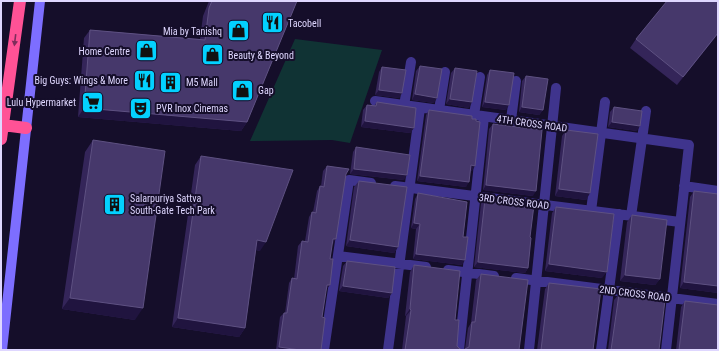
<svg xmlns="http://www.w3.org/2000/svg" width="719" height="351" font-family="'Roboto Condensed',sans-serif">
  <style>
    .green { fill: #103334 }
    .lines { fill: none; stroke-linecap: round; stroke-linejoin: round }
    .street { stroke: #3f348d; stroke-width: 10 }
    .secondary { stroke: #7d6eff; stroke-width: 10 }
    .highway { stroke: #ff5296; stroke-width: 12 }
    .wall { fill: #342559 }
    .shaded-wall { fill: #20143f }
    .building { fill: #46386b; stroke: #5e5182 }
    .oneway { fill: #7e2d5b }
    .labels { text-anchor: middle; stroke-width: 4; stroke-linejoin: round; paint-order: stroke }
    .poi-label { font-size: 10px; fill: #dfd7ff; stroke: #150e2a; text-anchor: start }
    .street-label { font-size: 10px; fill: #dfd7ff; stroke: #150e2a }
  </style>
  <rect width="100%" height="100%" fill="#150e2a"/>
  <!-- green -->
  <path class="green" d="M295,39L382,50L350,143L332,140L250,141Z"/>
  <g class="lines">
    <!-- street -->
    <path class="street" d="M375,101L689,145L666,350
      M404,106L411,62
      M439,110L445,72
      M474,115L480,77
      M511,120L516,81
      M395,186L680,222
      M684,186L718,191
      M591,211L605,102
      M631,216L646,111
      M338,256L426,267
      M448,270L494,276
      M516,278L718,304
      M324,350L349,180L371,183
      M388,350L420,108
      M459,350L484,117
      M529,350L556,88
      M601,350L619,214"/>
    <!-- secondary -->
    <path class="secondary" d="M2,350L40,1"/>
    <!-- highway -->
    <path class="highway" d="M3,125L26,128
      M1,139L20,1"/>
  </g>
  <!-- wall -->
  <path class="wall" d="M209,1H297L247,122L241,131L78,117L84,38L90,30L200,39L203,16Z
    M718,1V34L677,85L630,48L636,39Z
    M420,66L434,103L412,100L416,71Z
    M382,67L402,93L399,98L375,95L379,72Z
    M455,68L469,108L446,104L451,73Z
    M490,70L506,110L482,107L487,75Z
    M526,76L543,110L539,115L519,112L522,81Z
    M377,102L414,128L410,133L361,127L363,110L367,105L374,106Z
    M614,107L637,131L608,127L610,112Z
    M429,110L472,119V171L470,170L466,187L417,181L426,115Z
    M493,124L533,196L483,190L489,129Z
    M566,130L590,193L586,200L555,196L562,136Z
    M93,140L135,320L62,309L85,152Z
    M356,147L404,180L350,174L353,152Z
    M201,156L260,251L256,250L245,328L239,337L172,327L195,165Z
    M327,166L346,175L333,244H332L322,317L321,350H276L280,317L284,313H285L289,283L292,278L294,279L298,246L302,241H305L309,217L312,212H313L317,191L320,186H321L323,171Z
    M359,181L398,247L394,253L346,246L354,187Z
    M694,191L718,293L680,288L690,197Z
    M418,193L463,237L462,265L413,259L416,229L411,228L415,199Z
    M485,199L530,237L528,268L525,273L474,267L481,203Z
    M556,207L602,278L545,271L552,213Z
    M632,215L660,279L655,285L620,281L627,222Z
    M347,261L392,293L388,298L339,291L343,266Z
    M414,265L455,320L457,346L460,349L463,350H402L406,316H405L410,272Z
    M481,274L519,350L465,349L468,328L471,323L476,280Z
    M549,283L593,350H537L545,289Z
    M619,294L659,350H608L614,300Z
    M685,301L718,350H676L681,307Z"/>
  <!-- shaded-wall -->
  <path class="shaded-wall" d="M718,33V34L677,85L683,77Z
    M379,90L402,93L399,98L375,95Z
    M415,94L437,98L434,103L412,100Z
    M450,99L472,102L469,108L446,104Z
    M485,102L509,105L506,110L482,107Z
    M522,107L543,110L539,115L519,112Z
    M84,108L247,122L241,131L78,117Z
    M365,121L414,128L410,133L361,127Z
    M612,122L640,126L637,131L608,127Z
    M471,165L475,166L472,171L467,170Z
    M354,169L407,175L404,180L350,174Z
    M420,176L469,182L466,187L417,181Z
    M486,185L536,191L533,196L483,190Z
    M559,189L590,193L586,200L555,196Z
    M414,223L420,224L416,229L411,228Z
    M333,239H336L333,244H329Z
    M257,240L266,242L260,251L251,249Z
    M350,240L398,247L394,253L346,246Z
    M416,254L465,260L462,265L413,259Z
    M478,262L528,268L525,273L474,267Z
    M549,264L607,272L602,278L545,271Z
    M625,275L660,279L655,285L620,281Z
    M684,282L718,286V293L680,288Z
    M327,285H330L326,290Z
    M343,286L392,293L388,298L339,291Z
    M70,298L143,308L135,320L62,309Z
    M410,309L411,310L406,316H405Z
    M178,318L245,328L239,337L172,327Z
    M279,347L300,350H278Z"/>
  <!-- building -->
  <path class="building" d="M212,1H297L247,122L84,108L90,30L205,40L209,8Z
    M667,1H718V33L683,77L636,39Z
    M420,66L442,69L437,98L415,94Z
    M382,67L406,70L402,93L379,90Z
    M455,68L477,71L472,102L450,99Z
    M490,70L514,73L509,105L485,102Z
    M526,76L548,79L543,110L522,107Z
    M377,102L416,108L414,128L365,121L367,105L376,106Z
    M614,107L642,111L640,126L612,122Z
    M429,110L472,116V119H476V121L480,122L475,166L471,165L469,182L420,176Z
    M493,124L542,130L536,191L486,185Z
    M566,130L598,134L590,193L559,189Z
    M93,140L165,151L143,308L70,298Z
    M356,147L410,155L407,175L354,169Z
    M201,156L293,170L266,242L257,240L245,328L178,318Z
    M327,166L349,169L346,174L336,239H333L330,259H333L330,285H327L322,317L325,318L321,350H300L279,347L284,313H287L292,278L297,279L302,241L308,242L312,212L316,213L320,186L324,187Z
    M359,181L407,187L398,247L350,240Z
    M694,191L718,194V286L684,282Z
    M418,193L467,202L463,237H468L465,260L416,254L420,224L414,223Z
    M485,199L534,205L530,237L531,238L528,268L478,262Z
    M556,207L614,214L607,272L549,264Z
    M632,215L667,220L660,279L625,275Z
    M347,261L395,267L392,293L343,286Z
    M414,265L460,271L455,320H459L457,346L460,349L463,350H405L411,310L410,309Z
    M481,274L528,280L519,350H463L469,347L472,322H475Z
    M549,283L601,289L593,350H541Z
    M619,294L665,300L659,350H611Z
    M685,301L718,305V350H679Z"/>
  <!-- one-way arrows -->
  <defs><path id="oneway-solid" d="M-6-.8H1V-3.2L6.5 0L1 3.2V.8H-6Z"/></defs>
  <use class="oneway" href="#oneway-solid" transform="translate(15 40) rotate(97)"/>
  <!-- icons -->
  <defs>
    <symbol id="restaurant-square" viewBox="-11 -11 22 22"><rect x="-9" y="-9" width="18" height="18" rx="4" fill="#03d1ff" stroke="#150e2a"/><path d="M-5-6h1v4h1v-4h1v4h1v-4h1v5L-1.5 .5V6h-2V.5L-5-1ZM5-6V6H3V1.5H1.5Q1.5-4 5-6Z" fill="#111"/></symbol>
    <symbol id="shop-square" viewBox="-11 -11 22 22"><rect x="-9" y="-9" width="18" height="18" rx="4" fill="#03d1ff" stroke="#150e2a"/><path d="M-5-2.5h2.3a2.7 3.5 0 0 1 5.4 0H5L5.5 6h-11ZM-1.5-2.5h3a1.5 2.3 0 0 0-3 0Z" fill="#111"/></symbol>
    <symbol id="building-square" viewBox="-11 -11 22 22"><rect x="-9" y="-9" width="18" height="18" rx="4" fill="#03d1ff" stroke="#150e2a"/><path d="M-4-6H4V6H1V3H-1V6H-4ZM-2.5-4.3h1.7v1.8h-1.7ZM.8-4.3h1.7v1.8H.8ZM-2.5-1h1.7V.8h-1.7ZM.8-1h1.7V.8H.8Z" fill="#111"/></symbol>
    <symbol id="supermarket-square" viewBox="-11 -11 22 22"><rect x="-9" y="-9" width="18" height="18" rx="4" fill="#03d1ff" stroke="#150e2a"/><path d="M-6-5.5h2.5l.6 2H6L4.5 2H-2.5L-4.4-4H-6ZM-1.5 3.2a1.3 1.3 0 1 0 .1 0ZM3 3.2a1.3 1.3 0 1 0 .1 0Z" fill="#111"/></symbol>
    <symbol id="theatre-square" viewBox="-11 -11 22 22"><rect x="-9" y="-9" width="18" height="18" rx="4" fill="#03d1ff" stroke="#150e2a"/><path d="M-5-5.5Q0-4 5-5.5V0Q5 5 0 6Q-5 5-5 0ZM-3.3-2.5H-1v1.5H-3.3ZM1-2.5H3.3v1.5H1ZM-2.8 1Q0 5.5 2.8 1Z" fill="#111"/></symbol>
  </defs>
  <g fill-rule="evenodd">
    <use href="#restaurant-square" x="260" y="10" width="25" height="25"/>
    <use href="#shop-square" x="226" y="18" width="25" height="25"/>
    <use href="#shop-square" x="134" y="38" width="25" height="25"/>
    <use href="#shop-square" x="200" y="42" width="25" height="25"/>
    <use href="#restaurant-square" x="132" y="68" width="25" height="25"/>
    <use href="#building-square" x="158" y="70" width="25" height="25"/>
    <use href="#shop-square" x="230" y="78" width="25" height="25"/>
    <use href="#supermarket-square" x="80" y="90" width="25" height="25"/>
    <use href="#theatre-square" x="128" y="96" width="25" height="25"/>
    <use href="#building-square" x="102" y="192" width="25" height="25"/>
  </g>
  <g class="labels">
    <!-- poi labels -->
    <g class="poi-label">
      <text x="288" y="27">Tacobell</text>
      <text x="222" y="35" text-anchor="end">Mia by Tanishq</text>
      <text x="130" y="55" text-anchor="end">Home Centre</text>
      <text x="228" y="59">Beauty &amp; Beyond</text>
      <text x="128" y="84" text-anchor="end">Big Guys: Wings &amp; More</text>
      <text x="186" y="86">M5 Mall</text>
      <text x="258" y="94">Gap</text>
      <text x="76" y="106" text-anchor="end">Lulu Hypermarket</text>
      <text x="156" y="112">PVR Inox Cinemas</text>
      <text x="130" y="202">Salarpuriya Sattva<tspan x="130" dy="12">South-Gate Tech Park</tspan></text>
    </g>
    <!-- street labels -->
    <g class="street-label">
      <text transform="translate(532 123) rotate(8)" y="4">4TH CROSS ROAD</text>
      <text transform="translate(514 201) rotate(7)" y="4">3RD CROSS ROAD</text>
      <text transform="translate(635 293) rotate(7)" y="4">2ND CROSS ROAD</text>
    </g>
  </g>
  <!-- border -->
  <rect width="719" height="351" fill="none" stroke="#dfd7ff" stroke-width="4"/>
</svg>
